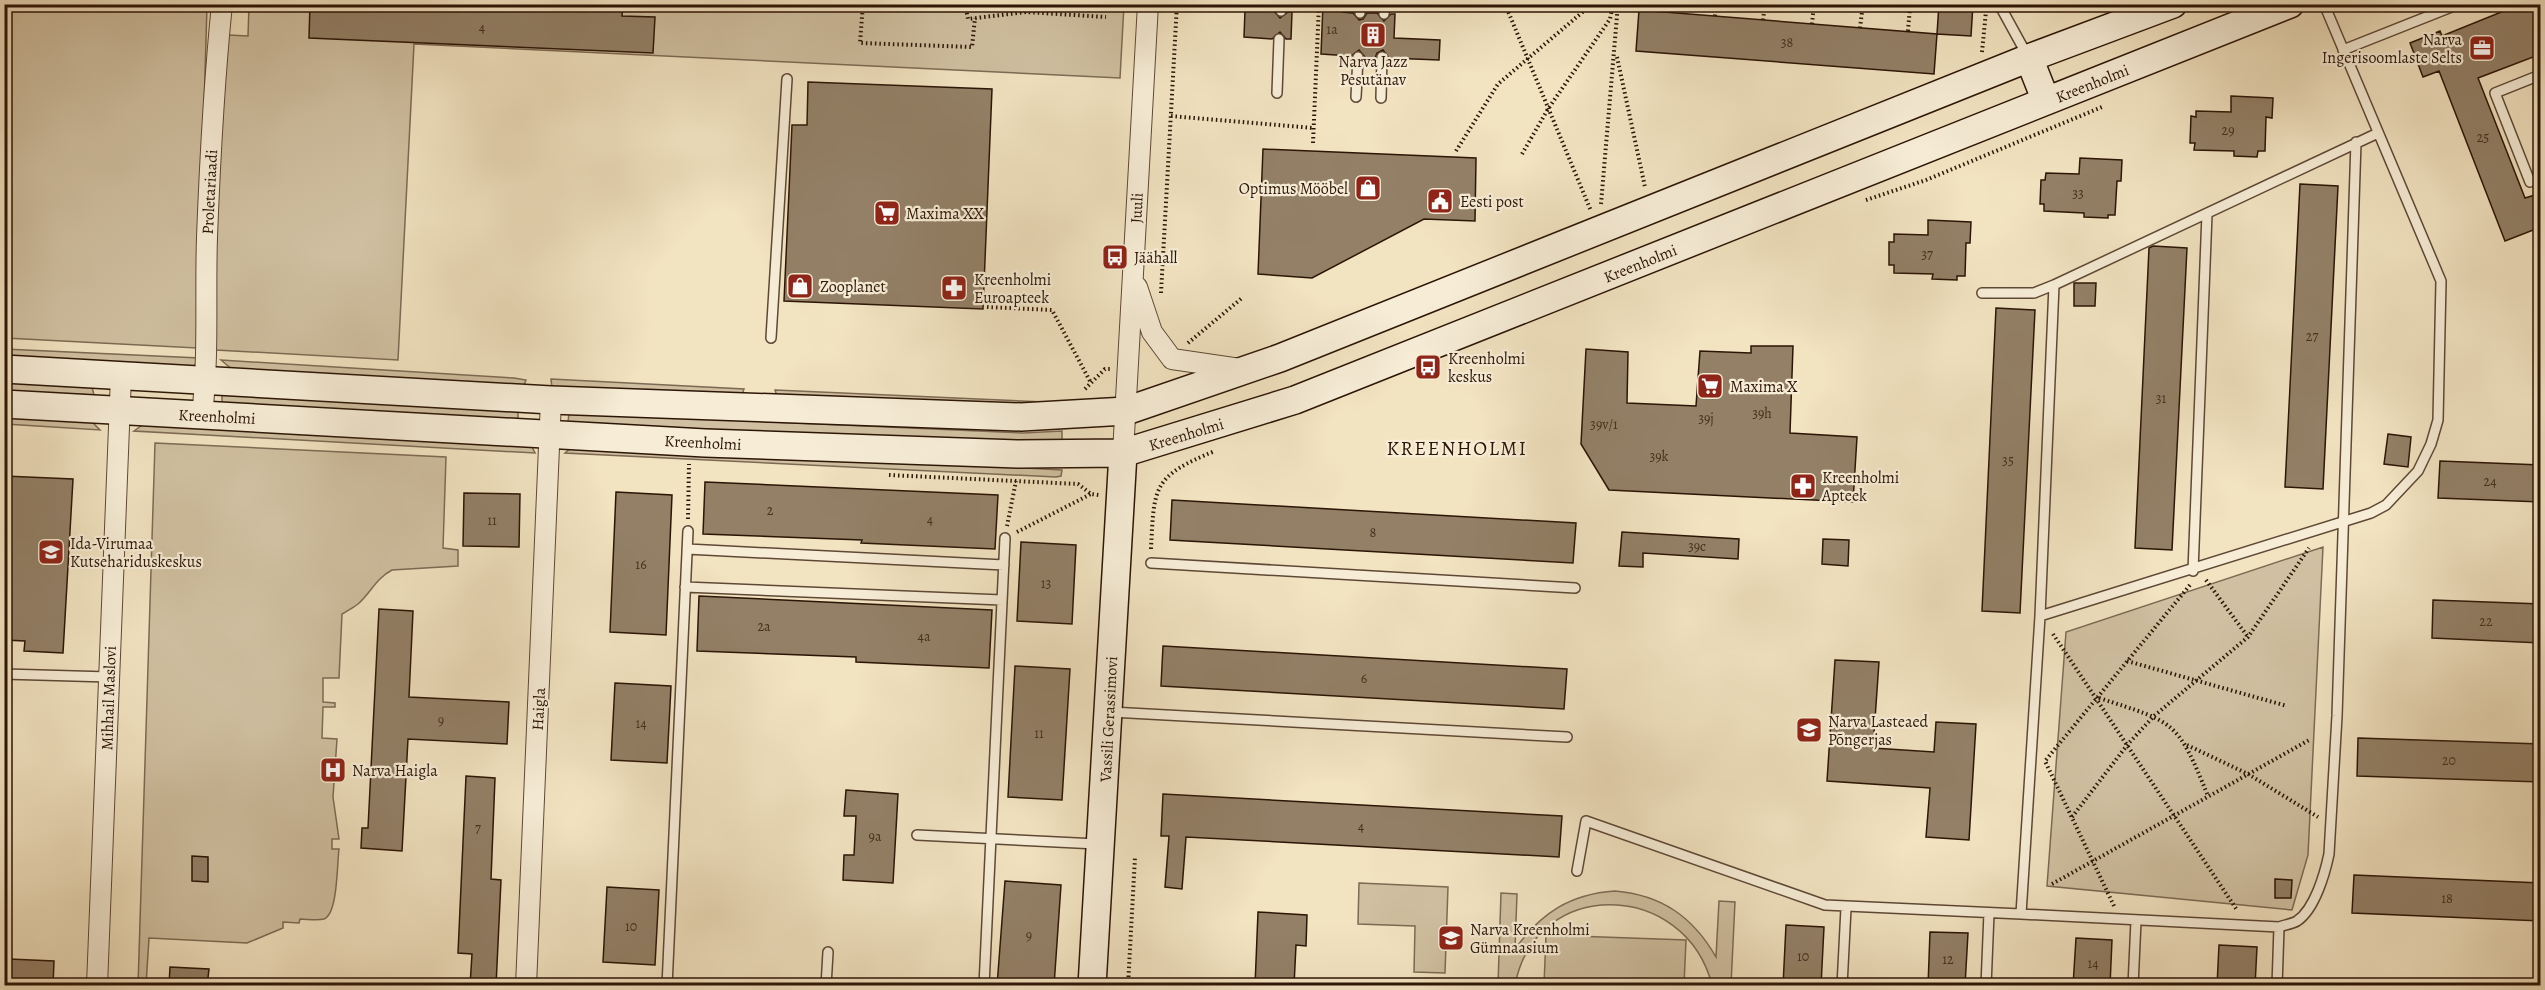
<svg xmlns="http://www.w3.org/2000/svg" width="2545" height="990" font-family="Alegreya,serif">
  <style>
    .green { fill: #d0c0a1; stroke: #7e6a54; stroke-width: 1.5 }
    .building { fill: #938067; stroke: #2c1506; stroke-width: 1.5 }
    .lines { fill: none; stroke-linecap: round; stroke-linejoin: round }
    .lane-casing { stroke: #5e4835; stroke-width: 12 }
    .street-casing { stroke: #5e4835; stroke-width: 22 }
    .secondary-casing { stroke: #2c1506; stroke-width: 30 }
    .path { stroke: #2c1506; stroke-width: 4; stroke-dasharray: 1.5 3; stroke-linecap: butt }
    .lane { stroke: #f7edd7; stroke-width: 9 }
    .street { stroke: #f7edd7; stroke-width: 20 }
    .secondary { stroke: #f7edd7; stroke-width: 27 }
    .labels { text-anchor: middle; stroke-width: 4.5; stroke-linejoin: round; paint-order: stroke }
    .number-label { font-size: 14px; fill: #46301e }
    .poi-label { font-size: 16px; fill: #2c1506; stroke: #f7edd7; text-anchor: start }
    .street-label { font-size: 16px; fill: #2c1506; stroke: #f7edd7 }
    .quarter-label { font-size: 20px; letter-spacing: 1.5px; fill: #2c1506; stroke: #f7edd7 }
  </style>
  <rect width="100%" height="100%" fill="#f2e3c1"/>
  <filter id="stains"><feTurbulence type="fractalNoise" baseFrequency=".00333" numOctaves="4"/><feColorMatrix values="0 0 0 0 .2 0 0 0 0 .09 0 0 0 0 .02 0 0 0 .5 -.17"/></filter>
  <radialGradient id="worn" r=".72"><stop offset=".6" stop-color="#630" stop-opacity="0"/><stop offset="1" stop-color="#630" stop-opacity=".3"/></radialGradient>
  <!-- green -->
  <path class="green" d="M4,5H207L197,348L5,338Z
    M249,5H1124L1120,78L414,44L398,360L216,350L212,278L228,35L248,36Z
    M4,349L199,358L193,368L5,358Z
    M221,360L514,378L526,380L523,388L234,371Z
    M551,379L744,389L741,398L552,388Z
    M4,381L92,387L94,395L5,392Z
    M775,390L1045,402L1056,404L1057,407L777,396Z
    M222,393L518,409V424L222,405Z
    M569,413L1023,433L1062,431V442L1024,446L568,422Z
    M4,415L89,419L100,430L5,424Z
    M148,421L531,445L535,453L134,431Z
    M155,443L446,457L443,548L458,550V566L392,570C375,579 371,593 358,604C353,608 347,611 342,614L339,678H323V702L335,703V707H323L322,738L337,739L333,797L339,839H332V849H339C337,863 338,914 324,919C317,921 307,919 300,919L299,923L283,922V928L247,943L149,938L146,985L138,986Z
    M582,445L1062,470L1061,476L1056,477L565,453L573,446Z
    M2323,547L2308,855L2292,910L2047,886L2066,632Z
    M1359,883L1448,887L1445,973L1414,972L1415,926L1358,924Z
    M1615,891C1662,895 1693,917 1716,957L1719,901L1735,902L1731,985H1712C1685,880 1536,876 1515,985H1498L1501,893L1517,894L1515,949C1541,913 1570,894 1615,891Z
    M1546,935L1686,940L1684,985H1544Z
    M1388,980L1432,982V985H1387Z"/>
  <!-- building -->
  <path class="building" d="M310,4H623L622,16L655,17L653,53L309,38Z
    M1323,4H1342V12L1353,13L1359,20L1363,19L1367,13H1377L1384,21L1391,14H1395L1394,38L1440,40L1439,60L1389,58L1383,50L1377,53L1375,58L1365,57L1359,50L1351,56L1321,54Z
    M1939,4H1973L1971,36L1937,34Z
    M2521,4H2541V54L2478,78L2525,198L2535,195L2541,208V227L2505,241L2439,71L2423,77L2410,43L2440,31L2442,36Z
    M1245,10L1274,11L1280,18L1288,12H1292L1291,39H1286L1280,32L1272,39L1244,37Z
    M1639,10L1937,34L1934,74L1636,51Z
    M808,82L992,89L983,309L784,301L792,125H807Z
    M2231,96L2273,98L2272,118L2266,117L2265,151H2258L2257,157L2234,156V151L2194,150L2195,143H2190L2191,116L2196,117V111L2231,112Z
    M1263,149L1476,158L1475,221L1424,219L1312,278L1258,274Z
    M2080,158L2122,160L2121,181H2117L2115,215H2108V218L2084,217V213L2044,211V204H2040L2041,180H2045L2046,173L2079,174Z
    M2300,184L2338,186L2323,489L2285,487Z
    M1928,220L1971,222L1970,243H1966L1965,276H1957V280L1932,279L1933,274L1894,273V265H1889V242H1894V234L1928,235Z
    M2153,246L2187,248L2172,550L2135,548L2149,248Z
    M2074,283H2096L2095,306H2074Z
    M1996,308L2035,310L2020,613L1982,611Z
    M1751,346H1793L1790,433L1857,437L1853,502L1609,490L1581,444L1586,349L1628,352L1627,403L1696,406L1700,351L1751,353Z
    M2388,434L2411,437L2408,467L2384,464Z
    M2440,461L2541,465V502L2438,498Z
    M4,476L73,479L63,653L24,651L25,641L4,640Z
    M705,482L998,495L995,549L861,543L862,540L703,534Z
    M616,492L672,495L666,635L610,632Z
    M464,493L520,494L519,547L463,546Z
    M1172,500L1576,523L1573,563L1170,540Z
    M1622,532L1739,539L1738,559L1643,553V567L1619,566Z
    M1823,539L1849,540L1848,566L1822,564Z
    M1021,542L1076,545L1072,624L1017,621Z
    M699,596L992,610L989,668L856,662V657L697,651Z
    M2433,600L2541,604V643L2432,638Z
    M379,609L413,611L409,697L509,702L507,744L408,739L402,851L361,848L362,828H368Z
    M1163,646L1567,669L1564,709L1161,686Z
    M1835,660L1879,662L1873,748L1934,752L1936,722L1976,724L1969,840L1926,837L1930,788L1827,781Z
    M1015,666L1070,669L1062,800L1008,797Z
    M615,683L671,686L667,763L611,760Z
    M2358,738L2541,744V782L2357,776Z
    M466,776L495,778L491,879L501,880L496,986H470L472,954L458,953Z
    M846,790L898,794L893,883L843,880L844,855H854L856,816H844Z
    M1163,794L1562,816L1559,857L1186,837L1182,889L1165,887L1169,836H1161Z
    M192,856L208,857V882L192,881Z
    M2354,875L2541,883V921L2352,913Z
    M2275,879L2292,880L2291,898H2275Z
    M1005,881L1061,885L1054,986H997Z
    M607,887L659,890L655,965L603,962Z
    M1258,912L1307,915L1306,946L1296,945L1294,986H1255Z
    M1786,925L1824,927L1821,986H1783Z
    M1930,932L1968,933L1965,986H1928Z
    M2076,938L2112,940L2110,986H2073Z
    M2219,945L2257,947L2255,986H2217Z
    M9,959L54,961L53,986H8Z
    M170,967L209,969L207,986H169Z"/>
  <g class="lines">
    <defs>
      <path id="lane" d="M1999,4L2027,55
        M1281,11V4
        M1360,13L1361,4
        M1384,14L1385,4
        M2343,50L2459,4
        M2540,75L2495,93L2530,182L2539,178L2540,181
        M1277,93L1279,39
        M1356,97L1358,57
        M1381,98L1382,57
        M2054,285L2040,616L2021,914L2279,927C2284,925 2292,924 2297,921C2315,909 2325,873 2329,854L2337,716L2356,142
        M1982,293H2034L2054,285L2378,133
        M771,338L787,79
        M687,549L1004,565
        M1151,563L1575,588
        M2193,571L2207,214
        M685,587L1002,600
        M2040,616L2371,513L2386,505L2418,471L2431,444L2438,420L2441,281L2324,4
        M4,674L109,677
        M1111,712L1567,737
        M917,835L1097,844
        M1577,871L1586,821L1825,905L2021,914
        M667,986L688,531
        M826,986L828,952
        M984,986L1005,538
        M1842,986L1846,908
        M1986,986L1989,913
        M2133,986L2136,921
        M2277,986L2279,927"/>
      <path id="street" d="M1137,287L1152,332L1172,359L1240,369
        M202,415C209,356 205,296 207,237C210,159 214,82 222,4
        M1123,453L1148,4
        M97,986L121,376
        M526,986L551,400"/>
      <path id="secondary" d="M2029,58L2046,101
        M4,369L551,400L1021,417L1126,411L1280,358L2029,58L2173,4
        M4,404L705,443L1018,454L1123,453L1295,400L2290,4
        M1092,986L1123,453"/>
    </defs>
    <!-- lane casing -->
    <use href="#lane" class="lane-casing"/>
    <!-- street casing -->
    <use href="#street" class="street-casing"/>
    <!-- secondary casing -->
    <use href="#secondary" class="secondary-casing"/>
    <!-- path -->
    <path class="path" d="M863,4L860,43L972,47L975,18
      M965,4L968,19L1026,12L1106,17
      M1505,4L1591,211
      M2339,10L2352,4
      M1026,12L1028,4
      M1663,12L1664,4
      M1715,16L1716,4
      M1763,20L1765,4
      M1812,24L1814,4
      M1860,28L1863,4
      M1908,31L1910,7
      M1982,52L1986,11
      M1617,57L1645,187
      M1171,116L1313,128
      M1313,143L1319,4
      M1456,151L1498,84L1592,4
      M1522,154L1548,109L1610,19L1613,4
      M1866,200L1926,180L2102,107
      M1601,204L1618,4
      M1161,293L1177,4
      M987,307L1052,310L1091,383
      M1188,343L1242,298
      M1085,389L1105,369H1111
      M889,475L1078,484L1091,494L1099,495
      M688,519L689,464
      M1007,526L1016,481
      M1017,532L1091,494
      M1151,549C1154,486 1153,476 1215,451
      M2206,580L2248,637
      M2053,634L2237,910
      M2127,661L2287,706
      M2099,698C2176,723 2177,720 2208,796
      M2187,745L2248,774L2318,817
      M2072,817L2128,744L2154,716L2248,637L2309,548
      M2052,884L2311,739
      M2114,906L2045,761L2190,585
      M1128,986L1135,857"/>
    <!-- lane -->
    <use href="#lane" class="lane"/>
    <!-- street -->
    <use href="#street" class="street"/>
    <!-- secondary -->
    <use href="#secondary" class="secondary"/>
  </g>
  <!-- icons -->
  <defs>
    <symbol id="building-square" viewBox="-11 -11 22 22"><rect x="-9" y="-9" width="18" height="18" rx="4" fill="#8f2418" stroke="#f7edd7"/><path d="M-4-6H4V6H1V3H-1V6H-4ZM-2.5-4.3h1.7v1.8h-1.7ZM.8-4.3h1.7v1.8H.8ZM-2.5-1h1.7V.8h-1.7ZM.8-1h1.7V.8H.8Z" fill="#fff"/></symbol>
    <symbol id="office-square" viewBox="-11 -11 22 22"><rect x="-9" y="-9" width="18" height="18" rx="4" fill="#8f2418" stroke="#f7edd7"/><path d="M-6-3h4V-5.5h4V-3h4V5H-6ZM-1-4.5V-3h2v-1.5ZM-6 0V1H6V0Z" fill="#fff"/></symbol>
    <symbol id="shop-square" viewBox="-11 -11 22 22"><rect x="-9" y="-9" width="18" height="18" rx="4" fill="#8f2418" stroke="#f7edd7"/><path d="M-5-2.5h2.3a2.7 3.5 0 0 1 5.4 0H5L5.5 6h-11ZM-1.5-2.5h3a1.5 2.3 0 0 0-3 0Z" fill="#fff"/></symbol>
    <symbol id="civic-square" viewBox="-11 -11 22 22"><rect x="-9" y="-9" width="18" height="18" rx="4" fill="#8f2418" stroke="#f7edd7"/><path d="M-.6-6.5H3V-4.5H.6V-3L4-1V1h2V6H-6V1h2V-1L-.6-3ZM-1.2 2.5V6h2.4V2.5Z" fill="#fff"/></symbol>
    <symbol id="supermarket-square" viewBox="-11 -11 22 22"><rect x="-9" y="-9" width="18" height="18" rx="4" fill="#8f2418" stroke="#f7edd7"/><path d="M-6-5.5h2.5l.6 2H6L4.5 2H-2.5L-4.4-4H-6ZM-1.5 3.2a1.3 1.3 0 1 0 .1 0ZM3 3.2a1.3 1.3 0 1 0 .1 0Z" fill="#fff"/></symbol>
    <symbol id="bus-square" viewBox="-11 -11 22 22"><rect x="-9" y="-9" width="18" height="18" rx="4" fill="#8f2418" stroke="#f7edd7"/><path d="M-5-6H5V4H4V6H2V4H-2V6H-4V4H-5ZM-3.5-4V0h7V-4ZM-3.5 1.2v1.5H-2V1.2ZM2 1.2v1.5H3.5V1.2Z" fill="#fff"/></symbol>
    <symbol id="pharmacy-square" viewBox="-11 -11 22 22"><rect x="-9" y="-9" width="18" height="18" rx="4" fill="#8f2418" stroke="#f7edd7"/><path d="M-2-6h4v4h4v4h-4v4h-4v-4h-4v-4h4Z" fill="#fff"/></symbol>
    <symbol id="school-square" viewBox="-11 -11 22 22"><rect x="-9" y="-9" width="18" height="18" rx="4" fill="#8f2418" stroke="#f7edd7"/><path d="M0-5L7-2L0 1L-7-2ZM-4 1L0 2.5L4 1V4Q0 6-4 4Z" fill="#fff"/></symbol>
    <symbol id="hospital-square" viewBox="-11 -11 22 22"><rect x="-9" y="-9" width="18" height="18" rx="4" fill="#8f2418" stroke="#f7edd7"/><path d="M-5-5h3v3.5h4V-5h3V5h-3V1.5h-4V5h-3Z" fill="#fff"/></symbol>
  </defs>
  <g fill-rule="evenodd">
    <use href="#building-square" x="1358" y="20" width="30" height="30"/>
    <use href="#office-square" x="2467" y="33" width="30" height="30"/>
    <use href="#shop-square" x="1353" y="173" width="30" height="30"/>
    <use href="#civic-square" x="1425" y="186" width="30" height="30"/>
    <use href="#supermarket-square" x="872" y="198" width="30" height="30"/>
    <use href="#bus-square" x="1100" y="242" width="30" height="30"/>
    <use href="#shop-square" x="785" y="271" width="30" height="30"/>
    <use href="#pharmacy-square" x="939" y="273" width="30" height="30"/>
    <use href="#bus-square" x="1413" y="352" width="30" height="30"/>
    <use href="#supermarket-square" x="1695" y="371" width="30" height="30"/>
    <use href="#pharmacy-square" x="1788" y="471" width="30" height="30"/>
    <use href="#school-square" x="36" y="537" width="30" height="30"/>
    <use href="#school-square" x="1794" y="715" width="30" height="30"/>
    <use href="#hospital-square" x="318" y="755" width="30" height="30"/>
    <use href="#school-square" x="1436" y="923" width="30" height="30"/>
  </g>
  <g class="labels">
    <!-- number labels -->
    <g class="number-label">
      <text x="482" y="32">4</text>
      <text x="1332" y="34">1a</text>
      <text x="1787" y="47">38</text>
      <text x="2228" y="135">29</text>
      <text x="2483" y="142">25</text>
      <text x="2078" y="198">33</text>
      <text x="1927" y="259">37</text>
      <text x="2312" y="341">27</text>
      <text x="2161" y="403">31</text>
      <text x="1762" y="418">39h</text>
      <text x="1706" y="423">39j</text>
      <text x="1604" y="429">39v/1</text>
      <text x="1659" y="461">39k</text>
      <text x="2008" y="465">35</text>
      <text x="2490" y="486">24</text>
      <text x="770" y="515">2</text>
      <text x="930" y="524">4</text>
      <text x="492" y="525">11</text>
      <text x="1373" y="537">8</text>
      <text x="1697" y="551">39c</text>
      <text x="641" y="569">16</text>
      <text x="1046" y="588">13</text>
      <text x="2486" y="626">22</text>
      <text x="764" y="631">2a</text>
      <text x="924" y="641">4a</text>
      <text x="1364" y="683">6</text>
      <text x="441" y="725">9</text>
      <text x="641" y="728">14</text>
      <text x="1039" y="738">11</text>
      <text x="2449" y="765">20</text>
      <text x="1361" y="831">4</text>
      <text x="478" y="833">7</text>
      <text x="875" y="841">9a</text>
      <text x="2447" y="903">18</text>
      <text x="631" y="931">10</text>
      <text x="1029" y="940">9</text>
      <text x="1803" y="961">10</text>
      <text x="1948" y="964">12</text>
      <text x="2093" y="968">14</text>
    </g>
    <!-- poi labels -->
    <g class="poi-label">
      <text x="2462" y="45" text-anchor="end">Narva<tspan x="2462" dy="18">Ingerisoomlaste Selts</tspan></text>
      <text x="1373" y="67" text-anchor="middle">Narva Jazz<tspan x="1373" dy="18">Pesutänav</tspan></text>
      <text x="1348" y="194" text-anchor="end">Optimus Mööbel</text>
      <text x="1460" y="207">Eesti post</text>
      <text x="906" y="219">Maxima XX</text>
      <text x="1134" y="263">Jäähall</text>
      <text x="974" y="285">Kreenholmi<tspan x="974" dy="18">Euroapteek</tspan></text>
      <text x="820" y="292">Zooplanet</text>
      <text x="1448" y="364">Kreenholmi<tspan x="1448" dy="18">keskus</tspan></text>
      <text x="1730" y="392">Maxima X</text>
      <text x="1822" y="483">Kreenholmi<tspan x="1822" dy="18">Apteek</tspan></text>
      <text x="70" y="549">Ida-Virumaa<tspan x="70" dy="18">Kutsehariduskeskus</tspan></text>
      <text x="1828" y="727">Narva Lasteaed<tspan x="1828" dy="18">Põngerjas</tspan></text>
      <text x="352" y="776">Narva Haigla</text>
      <text x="1470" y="935">Narva Kreenholmi<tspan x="1470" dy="18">Gümnaasium</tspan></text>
    </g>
    <!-- street labels -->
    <g class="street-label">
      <text transform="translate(2092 83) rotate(-22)" y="6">Kreenholmi</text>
      <text transform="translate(209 192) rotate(-87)" y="6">Proletariaadi</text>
      <text transform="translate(1136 208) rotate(-87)" y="6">Juuli</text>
      <text transform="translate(1640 263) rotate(-22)" y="6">Kreenholmi</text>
      <text transform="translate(217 416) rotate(3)" y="6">Kreenholmi</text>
      <text transform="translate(1186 434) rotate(-17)" y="6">Kreenholmi</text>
      <text transform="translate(703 442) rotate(3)" y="6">Kreenholmi</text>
      <text transform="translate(108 698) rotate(-88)" y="6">Mihhail Maslovi</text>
      <text transform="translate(538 709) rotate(-87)" y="6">Haigla</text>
      <text transform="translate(1108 719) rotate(-87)" y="6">Vassili Gerassimovi</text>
    </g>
    <!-- quarter labels -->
    <g class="quarter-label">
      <text x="1457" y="455">KREENHOLMI</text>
    </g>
  </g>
  <!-- margin -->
  <rect width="2545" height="990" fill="none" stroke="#f2e3c1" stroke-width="24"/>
  <rect x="6" y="6" width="2533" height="978" fill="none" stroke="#2c1506" stroke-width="3"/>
  <rect x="12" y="12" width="2521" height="966" fill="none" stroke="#2c1506" stroke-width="1.5"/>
  <rect width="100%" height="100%" filter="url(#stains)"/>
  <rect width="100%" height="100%" fill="url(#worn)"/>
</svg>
